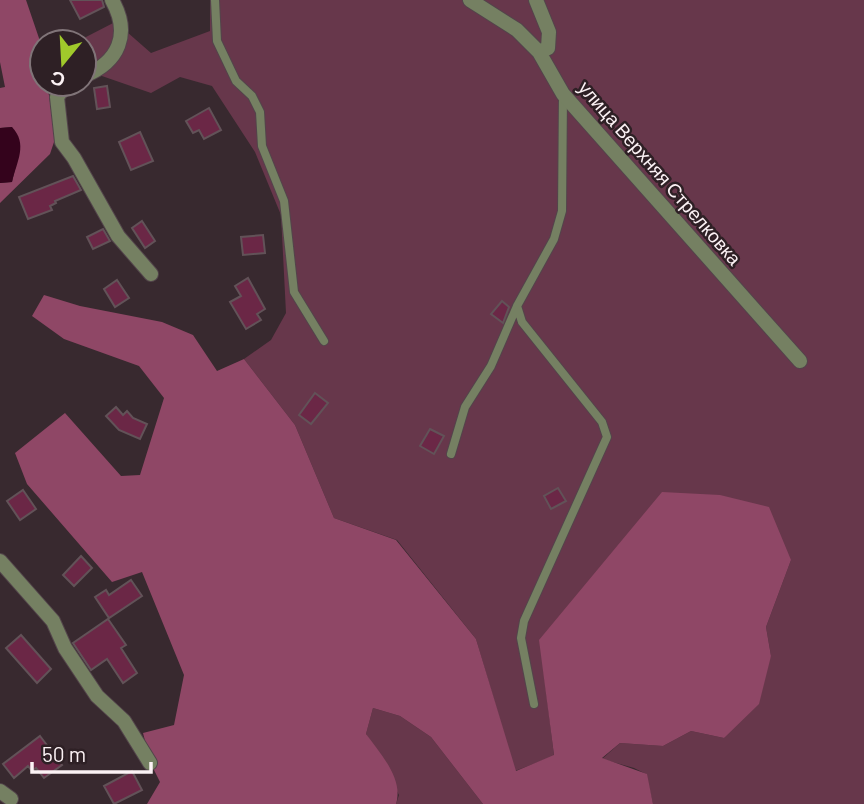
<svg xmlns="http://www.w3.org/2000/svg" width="864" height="804" font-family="Barlow,sans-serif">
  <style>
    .green { fill: #67374b }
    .forest { fill: #8f4766 }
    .water { fill: #34031c }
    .building { fill: #6b2746; stroke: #625258; stroke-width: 2 }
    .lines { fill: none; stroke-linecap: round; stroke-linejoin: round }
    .service-casing { stroke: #53454b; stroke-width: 10 }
    .minor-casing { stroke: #53454b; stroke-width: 16 }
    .service { stroke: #758062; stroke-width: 8 }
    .minor { stroke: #758062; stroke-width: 14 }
    .labels { text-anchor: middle; stroke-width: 5; stroke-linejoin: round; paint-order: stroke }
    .street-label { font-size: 19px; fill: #fcf2f5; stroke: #2e2025 }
  </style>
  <rect width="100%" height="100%" fill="#38292f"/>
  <!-- green -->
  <path class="green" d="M210,0H864V804H653L646,774L634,768L602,759L620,743L663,746L691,731L724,738L771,656L766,627L791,560L540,640L554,756L515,771L476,639L397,540L334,518L295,425L244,359L271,340L286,313L281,215L255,152L212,86L180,77L151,93L99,75L117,61L127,32L151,53L210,31Z
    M117,21C117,49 107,58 84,71V42H81L86,37Z
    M373,708L400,716L431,737L483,804H396L399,795L366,734Z"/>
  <!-- forest -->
  <path class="forest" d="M0,0H26L42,47L40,76L49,95L55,139L50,154L0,203V183L12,182L16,165L12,127L0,128V88L5,87L0,62Z
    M44,295L80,306L162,322L193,335L217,371L244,359L295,425L334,518L396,540L476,639L516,771L554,755L539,640L662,492L720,495L769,507L791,560L766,627L771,656L759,704L724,738L691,731L663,746L620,743L602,758L647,774L653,804H483L431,737L400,716L373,708L366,734C380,753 404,779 396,804H147L160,782L151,764L143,733L174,725L184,675L142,572L112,582L27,484L15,453L65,413L121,476L140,475L164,398L139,366L64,339L32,316Z"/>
  <!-- water -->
  <path class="water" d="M12,127C28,144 17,161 12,182L0,183V128Z"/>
  <!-- building -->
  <path class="building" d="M70,0H102L104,7L80,19Z
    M107,86L110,107L97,109L94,88Z
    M209,108L221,130L204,139L199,130L193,133L186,121Z
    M140,132L153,161L131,170L119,142Z
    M73,176L81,190L55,201L56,203L50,206L52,210L28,219L19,197Z
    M142,221L155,241L145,248L132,228Z
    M103,229L110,241L93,249L87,237Z
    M263,235L265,253L243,255L241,237Z
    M248,278L265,309L257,314L261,320L246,329L230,302L241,296L235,286Z
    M117,280L129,298L115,307L104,289Z
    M502,301L509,307L503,323L491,314Z
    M315,393L328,403L311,424L299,415Z
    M116,407L123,415L127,411L133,418L147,424L140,439L119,430L106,416Z
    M430,429L444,436L434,454L420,446Z
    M558,488L566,501L551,509L544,496Z
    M23,490L36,509L20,520L7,501Z
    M81,556L92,568L74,586L63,575Z
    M131,580L142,596L109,618L95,597L106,590L109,595Z
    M108,619L126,645L121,648L137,673L123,683L107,659L91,670L73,643Z
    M21,635L51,669L37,683L6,648Z
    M40,736L62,765L44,778L36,768L32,771L28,766L14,778L3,764Z
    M132,771L142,790L114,804L104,786Z"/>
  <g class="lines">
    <defs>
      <path id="service" d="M215,0L217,41L236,81L252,96L260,112L262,146L284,201L294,292L324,341
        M517,306L522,322L602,422L607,437L524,621L521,638L534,704
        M451,454L465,407L491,366L517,306L554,239L562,211L563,94"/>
      <path id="minor" d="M470,0L517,30L539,52
        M536,0L549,32L548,48L539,52L563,94L800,361
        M84,76C119,62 131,34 112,0
        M67,84L57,97L62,142L74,158L118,236L151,274
        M0,561L53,621L65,648L97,696L124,721L150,763
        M0,791L11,799"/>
    </defs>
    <!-- service casing -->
    <use href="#service" class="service-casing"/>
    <!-- minor casing -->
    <use href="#minor" class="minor-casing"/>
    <!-- service -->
    <use href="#service" class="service"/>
    <!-- minor -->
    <use href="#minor" class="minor"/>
  </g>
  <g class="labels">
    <!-- street labels -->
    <g class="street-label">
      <text transform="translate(660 173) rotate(49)" y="7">улица Верхняя Стрелковка</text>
    </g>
  </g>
  <!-- north arrow -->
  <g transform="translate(63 63) rotate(198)"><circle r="33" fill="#2e2025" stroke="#807478" stroke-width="2"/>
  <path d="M0-5L12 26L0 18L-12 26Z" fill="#a0c92b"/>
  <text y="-10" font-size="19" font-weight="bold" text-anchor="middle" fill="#fcf2f5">С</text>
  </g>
  <!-- scale -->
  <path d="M32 762v10h119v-10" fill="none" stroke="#fcf2f5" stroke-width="3.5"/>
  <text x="42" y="762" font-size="21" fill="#fcf2f5" stroke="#2e2025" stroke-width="5" paint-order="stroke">50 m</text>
</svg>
